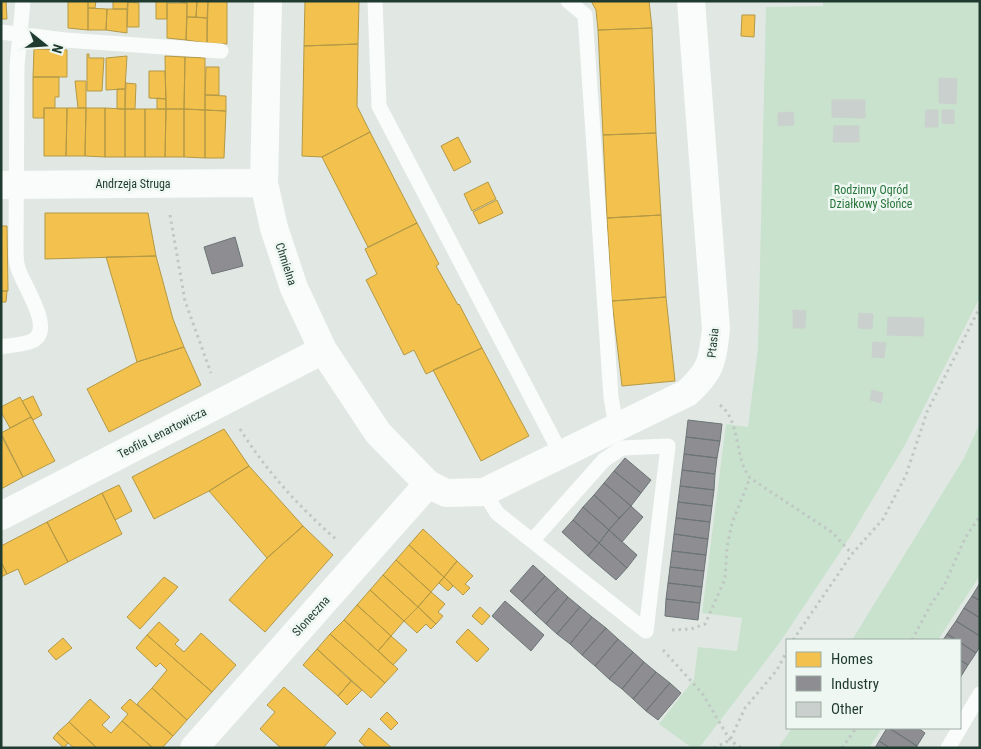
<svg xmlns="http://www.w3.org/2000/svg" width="981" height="749" font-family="'Roboto Condensed',sans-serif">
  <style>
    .green { fill: #c9e2cd }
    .homes { fill: #f2c14e; stroke: #b39945 }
    .industry { fill: #8d8d92; stroke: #6c7475 }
    .building { fill: #cad0cd; stroke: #cad1cd }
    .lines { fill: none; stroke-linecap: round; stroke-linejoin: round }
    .path { stroke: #bfc8c3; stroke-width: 3; stroke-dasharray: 2.5 4; stroke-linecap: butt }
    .lane { stroke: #fafcfb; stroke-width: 15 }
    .street { stroke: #fafcfb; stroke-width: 28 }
    .labels { text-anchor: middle; stroke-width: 5; stroke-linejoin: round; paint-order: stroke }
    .street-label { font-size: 12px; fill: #1f3b30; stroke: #eff7f2 }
    .park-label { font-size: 12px; fill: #27743a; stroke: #eff7f2 }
  </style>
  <rect width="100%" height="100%" fill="#e1e8e4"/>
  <!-- green -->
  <path class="green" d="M823,1H980V297L905,445L850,537L778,645L699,748H692L659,724L694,679L698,647L737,651L742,618L702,613L726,424L748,427L758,348L766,7L823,6Z
    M980,423V575L938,640H852L964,458Z
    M792,728H882L869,748H778Z"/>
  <!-- homes -->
  <path class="homes" d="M1,1H6L7,19H1Z
    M68,1H88V30L68,28Z
    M88,1H96L95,8H88Z
    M113,1H128L127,9H113Z
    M156,1H167V19H156Z
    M175,1H197L196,17H187V3Z
    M197,1H208L207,18L196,17Z
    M208,1H227V44L207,43Z
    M305,1H359L358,44L304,46Z
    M591,1H649L652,28L598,30L596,10Z
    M128,2L139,3V27H127Z
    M167,3H187L186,40L167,38Z
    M88,8L107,9L106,30H88Z
    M107,9H127V33L106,30Z
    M742,15H755L754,37L741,36Z
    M187,17L207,18V43L186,40Z
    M652,28L656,133L603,135L598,30Z
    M358,44L357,106L370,132L322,157L302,156L304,46Z
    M34,49L67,50V77H33Z
    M87,54H89V58H104L102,91H87Z
    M127,56L125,89L106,90V58Z
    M165,56L185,57L184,109H166Z
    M185,57L205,58V110L184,109Z
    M206,67H219V95H205Z
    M149,71H165L166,99L149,98Z
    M33,77H59V97H55V108H44V118H33Z
    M75,81H86V108H78Z
    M126,83L136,84L135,109H125Z
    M117,89H125V109H117Z
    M205,95L226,96V111L205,110Z
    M157,98L166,99V109H157Z
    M44,108H67L66,156H44Z
    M67,108H86L85,156H66Z
    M86,108H105V157L85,156Z
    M105,108L125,109V157H105Z
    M125,109H145V157H125Z
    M145,109H166L165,157H145Z
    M166,109H184V157H165Z
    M184,109L205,110V158L184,157Z
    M205,110L226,111L224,158H205Z
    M370,132L417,223L368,247L322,157Z
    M656,133L661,215L607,218L603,135Z
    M458,137L471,162L454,171L441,146Z
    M488,182L496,199L472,211L464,194Z
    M497,200L503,213L479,224L473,212Z
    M45,213H148L156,256L45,259Z
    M661,215L666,297L612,301L607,218Z
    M417,223L439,264L436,266L458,305L459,304L482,348L426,374L414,350L404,355L366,280L377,274L365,249Z
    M1,226H7L8,291H1Z
    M156,256L173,319L184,347L137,362L106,257Z
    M1,291H7L6,302H1Z
    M666,297L675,381L622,386L612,301Z
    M184,347L201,385L109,432L87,389L137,362Z
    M482,348L529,436L481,461L433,370Z
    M33,396L42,415L33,420L22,401Z
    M20,397L31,417L10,428L1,412V407Z
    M31,417L55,461L23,477L1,433Z
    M224,429L249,466L209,491L154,519L132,477Z
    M1,435L23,477L1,489Z
    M249,466L303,526L267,558L209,491Z
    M119,485L132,511L115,520L102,493Z
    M102,493L122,534L68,562L47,522Z
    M47,522L68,562L25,585L18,569L7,574L1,562V546Z
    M303,526L333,555L265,632L229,600L267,558Z
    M423,529L457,561L444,577L409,545Z
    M409,545L444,577L431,592L396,560Z
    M396,560L431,592L418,607L383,575Z
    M457,561L473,576L465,584L470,588L463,595L444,577Z
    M1,562L7,574L1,577Z
    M383,575L418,607L404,621L370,590Z
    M164,577L178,587L140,629L127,617Z
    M444,577L453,586L448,591L439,583Z
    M370,590L404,621L391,636L357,605Z
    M431,592L445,604L438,612L443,616L436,624L418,607Z
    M357,605L391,636L378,651L344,620Z
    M418,607L436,624L431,629L426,624L417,633L404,621Z
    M480,607L490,616L482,625L472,616Z
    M344,620L398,669L385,683L330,634Z
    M159,622L179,640L175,644L184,652L201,633L236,665L212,692L147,635Z
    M468,629L489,649L477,662L456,642Z
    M330,634L385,683L371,698L317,649Z
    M147,635L212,692L187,720L152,688L167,670L160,663L156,667L136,648Z
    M391,636L407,650L393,665L378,651Z
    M63,638L72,648L56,660L48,651Z
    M317,649L351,681L338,696L303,665Z
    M351,681L362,690L347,705L338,696Z
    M284,687L336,733L323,748H281L260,729L275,712L267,705Z
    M152,688L187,720L173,736L137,704Z
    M90,699L110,717L102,725L111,733L122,721L153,748H97L69,722Z
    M130,699L173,736L162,748H153L122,721L128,714L121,708Z
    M387,712L398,723L391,730L380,719Z
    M69,722L97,748H74L68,743L57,733Z
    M369,728L392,748H367L359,741Z
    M57,733L68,743L64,748L53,738Z"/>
  <!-- industry -->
  <path class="industry" d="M235,237L243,266L212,274L204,247Z
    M688,420L722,424L720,441L686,437Z
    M686,437L720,441L717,458L684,454Z
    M684,454L717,458L715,474L682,470Z
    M625,458L651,480L641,493L614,471Z
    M682,470L715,474L714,490L680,486Z
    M614,471L641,493L631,506L604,483Z
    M604,483L631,506L619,518L594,495Z
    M680,486L714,490L712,506L678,502Z
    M594,495L619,518L609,530L583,507Z
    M678,502L712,506L710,522L676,518Z
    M631,506L643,517L622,542L609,530Z
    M583,507L609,530L599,543L573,520Z
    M676,518L710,522L708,539L674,534Z
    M573,520L599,543L588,556L562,532Z
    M609,530L637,555L627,568L599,543Z
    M674,534L708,539L706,555L672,551Z
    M599,543L627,568L616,580L588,556Z
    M672,551L706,555L704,571L670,567Z
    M533,565L545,576L522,602L510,591Z
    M670,567L704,571L702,587L668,583Z
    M545,576L558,588L535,614L522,602Z
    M668,583L702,587L700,603L666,599Z
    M980,583V601L972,596Z
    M558,588L568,597L546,624L535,614Z
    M972,596L980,601V618L964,608Z
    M568,597L580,607L557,634L546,624Z
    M666,599L700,603L698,620L665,616Z
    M505,601L544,635L531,651L492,616Z
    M580,607L592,617L570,644L557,634Z
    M964,608L980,618V636L956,621Z
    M592,617L606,628L582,655L570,644Z
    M956,621L980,636V646L976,653L947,634Z
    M606,628L618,639L595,666L582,655Z
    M947,634L957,640H943Z
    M618,639L633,652L609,679L595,666Z
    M960,642L976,653L968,665L960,660Z
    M633,652L644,662L622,689L609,679Z
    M960,660L968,665L960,678Z
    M644,662L656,672L633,699L622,689Z
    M656,672L670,683L646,711L633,699Z
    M670,683L681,693L658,720L646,711Z
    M887,728H889L917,746L916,748H890L879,741Z
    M889,728H918L925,733L917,746Z
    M879,741L890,748H875Z"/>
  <!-- building -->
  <path class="building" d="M939,78L957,79L956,104L939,103Z
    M832,100H865V118L832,117Z
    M926,110H938V127H925Z
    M942,110H954V124L942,123Z
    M793,112L794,125L778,126V113Z
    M834,126H859V142H833Z
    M793,310L806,311L805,328H793Z
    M859,313L873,314L872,329L858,328Z
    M888,317L924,318L923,336L887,335Z
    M873,342L886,343L884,358L872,357Z
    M872,390L883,393L881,403L870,400Z"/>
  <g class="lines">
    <!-- path -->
    <path class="path" d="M170,215L185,301L211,373
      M720,405C741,421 734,458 750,478L833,533L852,554
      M240,429C267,472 300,508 338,541
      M672,630L691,629L705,624L725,579L727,547L732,523L750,478
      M793,640L852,554L883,519L906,475L927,412L980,307
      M912,640L931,604L944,586L965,538L980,516
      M663,650L702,693L730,740L741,748
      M714,748L730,740L745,708L777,670L787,651
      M842,748L856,728"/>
    <!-- lane -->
    <path class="lane" d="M375,1L379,106L561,454
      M568,1L585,15L611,397L616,427
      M1,32L65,40L221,51
      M1,347C10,345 23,345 32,341C56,330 22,284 18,268C16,262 16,255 16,249L17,66L23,1
      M484,492L497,513L646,631L668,446L622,448L604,460L532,541
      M948,748L980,694"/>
    <!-- street -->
    <path class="street" d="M268,1L264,183L274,228L294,288L323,350L378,433L428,484L446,493L484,492L687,393C712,370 712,362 716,329L691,1
      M1,185L264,183
      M1,516L323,350
      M194,748L428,484"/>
  </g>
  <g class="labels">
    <!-- street labels -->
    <g class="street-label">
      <text x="133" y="188">Andrzeja Struga</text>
      <text transform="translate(286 264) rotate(72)" y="4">Chmielna</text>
      <text transform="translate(713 343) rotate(-84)" y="4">Ptasia</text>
      <text transform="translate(162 433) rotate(-27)" y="4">Teofila Lenartowicza</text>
      <text transform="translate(311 616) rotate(-48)" y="4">Słoneczna</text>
    </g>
    <!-- park labels -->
    <g class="park-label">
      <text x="871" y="194">Rodzinny Ogród<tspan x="871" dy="14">Działkowy Słońce</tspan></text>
    </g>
  </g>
  <!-- border -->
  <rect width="981" height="749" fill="none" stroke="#1f3b30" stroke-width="5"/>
  <!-- legend -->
  <rect x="786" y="639" width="175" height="90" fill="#eff7f2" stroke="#9caca4"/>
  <rect x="796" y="652" width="25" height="15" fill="#f2c14e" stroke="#9caca4"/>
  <text x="831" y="664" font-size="15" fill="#1f3b30">Homes</text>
  <rect x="796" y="676" width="25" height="15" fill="#8d8d92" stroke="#9caca4"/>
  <text x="831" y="689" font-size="15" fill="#1f3b30">Industry</text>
  <rect x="796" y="702" width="25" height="15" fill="#cad0cd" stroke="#9caca4"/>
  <text x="831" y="714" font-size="15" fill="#1f3b30">Other</text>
  <!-- north arrow -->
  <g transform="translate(45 45) rotate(107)" stroke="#eff7f2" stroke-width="4" paint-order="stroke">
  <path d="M0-4L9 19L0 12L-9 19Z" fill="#1f3b30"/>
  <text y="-8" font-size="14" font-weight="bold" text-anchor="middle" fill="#1f3b30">N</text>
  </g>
</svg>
